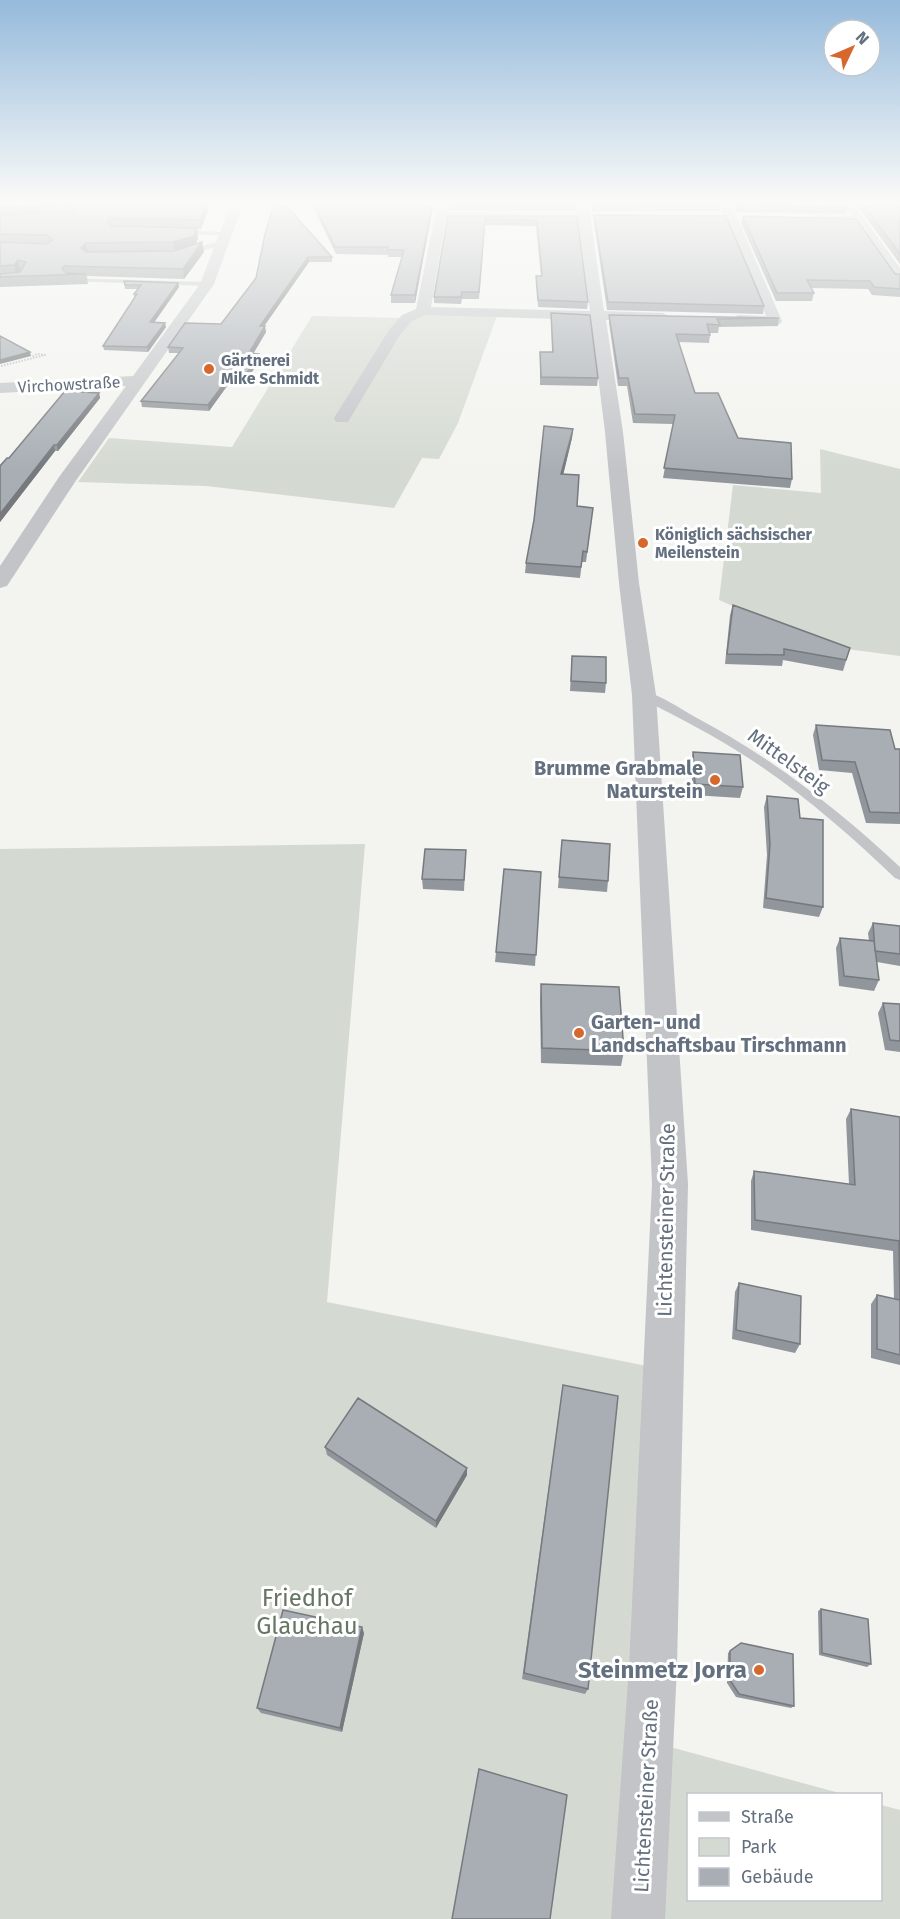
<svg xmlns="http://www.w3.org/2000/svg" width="900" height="1919" font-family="'Fira Sans',sans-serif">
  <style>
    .green { fill: #d4dad1 }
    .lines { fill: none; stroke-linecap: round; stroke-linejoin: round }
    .path { stroke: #b9bbbd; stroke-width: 2; stroke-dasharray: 1.5 1.5; stroke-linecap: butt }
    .service { fill: #c2c4c8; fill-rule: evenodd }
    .minor { fill: #c2c4c8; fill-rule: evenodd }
    .wall { fill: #90969b }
    .shaded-wall { fill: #767a7e }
    .building { fill: #a8aeb4; stroke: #767a7e; stroke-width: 1.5 }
    .poi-dot { fill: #d6672d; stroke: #fff; stroke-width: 2 }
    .labels { text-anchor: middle; stroke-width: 6; stroke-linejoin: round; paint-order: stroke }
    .far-poi-label { font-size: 16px; font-weight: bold; fill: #64707f; stroke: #fff; text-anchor: start }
    .far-street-label { font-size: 16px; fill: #64707f; stroke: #fff }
    .street-label { font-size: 20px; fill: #64707f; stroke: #fff }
    .poi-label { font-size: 20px; font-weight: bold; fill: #64707f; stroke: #fff; text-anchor: end }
    .near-park-label { font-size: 24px; fill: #657663; stroke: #fff }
    .near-poi-label { font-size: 24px; font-weight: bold; fill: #64707f; stroke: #fff; text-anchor: end }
  </style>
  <rect width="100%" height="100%" fill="#f3f3f0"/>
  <!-- green -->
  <path class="green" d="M423,311L498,313L458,423L439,459L422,458L394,508L206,486L78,482L109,438L232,447L312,316L407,318Z
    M820,449L900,469V656L824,646L719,600L733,485L821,493Z
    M365,844L327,1302L662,1369L637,1919H0V849Z
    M648,1741L843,1794H688V1900H880L881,1805L900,1810V1919H638Z"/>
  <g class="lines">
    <!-- path -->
    <path class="path" d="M1,366L45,355L37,354L31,357"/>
    <!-- service -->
    <path class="service" d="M187,206H235L238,208L185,209Z
      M178,230L226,232L229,234L226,236L176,233Z
      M222,242L224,245L184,255L181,253L208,244Z
      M67,278L207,282L210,284L207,286L69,281Z
      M644,691C662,696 681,709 697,718C772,758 838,809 900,867V880L895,878C851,836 804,795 753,761C717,737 678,717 640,698L638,695Z"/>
    <!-- minor -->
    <path class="minor" d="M232,201H244L214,284L75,482L7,586L0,588V566L59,477L126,386L0,393V383L133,376L200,284Z
      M435,201H447V212L516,213L522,217L516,221L446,220L431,307L590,311L576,201H588L604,311L663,313L670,317L663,321L606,320L623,432L639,583L656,695L688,1184L677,1667L665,1919H611L629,1667L652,1184L632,695L619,583L605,432L591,320L425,315L412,321L400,335L348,422H336L334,418L389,330L402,315L416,309L435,216Z
      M718,201H730L782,321L780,324L738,323L731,319L738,315L766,316Z
      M844,201L852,202L900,268V281L895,280L856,224L816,223L810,219L816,215L851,216L842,204Z"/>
  </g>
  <!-- wall -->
  <path class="wall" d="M0,201H211L210,204H207L208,211L201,229H197L198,238L196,244L202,242L204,252L184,279L87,276L88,284L0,287Z
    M310,201H434L415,303H391V295L402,257H388V255L336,254Z
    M449,201L576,204L575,211L449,210Z
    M589,201H720L721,204L720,211H592Z
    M731,201H845L848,207L846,214L737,212Z
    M854,201H900V264Z
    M594,215L764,306L763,314L607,310L594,222Z
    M448,216H577L588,302L587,309L538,307L536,276H541L536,226L485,225L479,299H462L461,304L434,303V297Z
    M743,216L895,274H900V297L872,295L868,289L811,288L814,293L812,301H776L741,223Z
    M265,234L332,257V262H309L264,326L266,332L253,354H259L260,359L245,383L230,382L209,411L142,407L141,401L179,353H169L168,347L221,324L256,278Z
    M124,281L178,283L179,287L154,322L166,327L148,352L104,350L103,346L134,298V294L138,289H125Z
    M551,313L598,378L597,386L540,385V352H552Z
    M609,315L779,318L778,326L719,327L718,333H710V335L709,343L679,342L695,393L738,438L792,479L790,488L663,478L673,424L633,423L627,386H618L609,323Z
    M99,393L100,398L58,451H55L0,522V466Z
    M573,429L572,438L563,474L577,506L593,508L586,562H582L580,578L525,573L526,563Z
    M733,605L850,648L843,671L783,660L782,666L725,664L730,615Z
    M572,656L606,683L605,693L570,691Z
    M816,725L895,749H900V824L866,823L852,773L819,770L813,735Z
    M693,752L743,787L740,798L693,795L691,763Z
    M767,796L823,907L819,917L763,908L767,855L764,807Z
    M562,840L608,881L607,892L558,888Z
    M466,850L464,891L423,889L422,879Z
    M541,872L535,966L495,962L496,952Z
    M873,923L900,926V966L877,962L879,980L874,991L839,986L836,948L840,938L869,941L868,933Z
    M541,984L624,1051L621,1066L541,1063L540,1000Z
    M883,1003L900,1004V1052L885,1050L878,1013Z
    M851,1109L900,1117V1365L871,1358V1304L877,1295L894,1299L893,1251L751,1230V1181L754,1171L849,1184L846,1119Z
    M739,1283L800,1344L795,1353L732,1339L735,1292Z
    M563,1385L588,1689L585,1694L522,1679Z
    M325,1447L467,1468V1475L436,1528L327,1455Z
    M821,1609L871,1664L867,1667L819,1655L818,1611Z
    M364,1633L342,1732L261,1713L257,1708Z
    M730,1651L794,1706L791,1708L736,1697L727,1683L728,1653Z"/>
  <!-- shaded-wall -->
  <path class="shaded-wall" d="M433,201H434L415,303V295Z
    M206,202L208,211L201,229L200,220Z
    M197,228L198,238L195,245L175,252L173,242Z
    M202,242L204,252L184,279L183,269Z
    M86,243L88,253L81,248Z
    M308,257L309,262L260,332V326Z
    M18,260L20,270L17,275L14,265Z
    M178,283L179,287L151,327L150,322Z
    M165,323L166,327L148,352L147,347Z
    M265,326L266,332L250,359L249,353Z
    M30,352L31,356L0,364V360Z
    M259,354L260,359L245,383L244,377Z
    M229,377L230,382L209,411L208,405Z
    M99,393L100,398L58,451L57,445Z
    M573,429L572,438L561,484V474Z
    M54,445L55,451L0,522V514Z
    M467,1468V1475L436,1528V1521Z
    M362,1627L364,1633L342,1732L340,1728Z"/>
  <!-- building -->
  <path class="building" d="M0,201L206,202L200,220L109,218L107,220L111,226L197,228L194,236L173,242L86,243L81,248L86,252L174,251L202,242L183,269L64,266L62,269L66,273L86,274L0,277V274L20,272L26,262L18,260L14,265L0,266V242L47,244L52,240L47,235L0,234V215L73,212L77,207L75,205L0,207Z
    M275,201H282L332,257H308L260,326H265L249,353L259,354L244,377H229L208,405L141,401L183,348L168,347L185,323L221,324L256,278L265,234Z
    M313,201H433L415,295H391L404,250H388V247H335Z
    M449,201H576V204L449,203Z
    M592,201H720L721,204H592Z
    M736,201H845L848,207L738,205Z
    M861,201H900V254Z
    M594,215L726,216L764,306L608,302Z
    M448,216H577L588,302L538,300L536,276H542L537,220L485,219L479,292H462L461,297H434Z
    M743,216L856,219L895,274H900V289L874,287L870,281L807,280L814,293H777Z
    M124,281L178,283L150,322L165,323L147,347L103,346L137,294H134L141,285H125Z
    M551,313L590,315L598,378L541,377L540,352H553Z
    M609,315L779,318L717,319L720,325L707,324L710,335L676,334L695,393H718L738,438L791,443L792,479L664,468L675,415L635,414L628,378H619Z
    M0,336L30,352L0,360Z
    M65,391L99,393L57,445H54L0,514V466L7,458H9Z
    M544,426L573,429L561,474L579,475L577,506L593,508L587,552L583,551L581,567L526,563L534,520Z
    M733,605L850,648L846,660L784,649V655L727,654Z
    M572,656L606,657V683L571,681Z
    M816,725L890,730L895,749H900V813L870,812L855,762L822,760Z
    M693,752L740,755L743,787L695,784Z
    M767,796L798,799L800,818L823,820V907L766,898L770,844Z
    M562,840L610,844L608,881L559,877Z
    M425,849L466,850L464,880L422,879Z
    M504,869L541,872L536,955L496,952Z
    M873,923L900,926V954L875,951Z
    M840,938L874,941L879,980L844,976Z
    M541,984L619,987L624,1051L542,1048Z
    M883,1003L900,1004V1041L890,1040Z
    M851,1109L900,1117V1355L877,1349V1295L900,1300L899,1241L755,1220L754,1171L855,1185Z
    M739,1283L801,1296L800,1344L736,1330Z
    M563,1385L618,1396L588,1689L524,1673Z
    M358,1398L467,1468L436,1521L325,1447Z
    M821,1609L868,1619L871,1664L822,1653Z
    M283,1610L362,1627L340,1728L257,1708Z
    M741,1643L793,1654L794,1706L739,1694L730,1680V1651Z
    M479,1769L567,1795L550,1919H452Z"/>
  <!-- sky -->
  <linearGradient id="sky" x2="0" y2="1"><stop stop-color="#95badb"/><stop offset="0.43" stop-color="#fafaf8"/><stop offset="1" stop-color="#fafaf8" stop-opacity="0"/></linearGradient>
  <rect width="900" height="470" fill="url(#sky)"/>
  <!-- markers -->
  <g class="poi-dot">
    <circle cx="209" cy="369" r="6"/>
    <circle cx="643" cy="543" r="6"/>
    <circle cx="715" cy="780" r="6"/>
    <circle cx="579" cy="1033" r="6"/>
    <circle cx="759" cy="1670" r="6"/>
  </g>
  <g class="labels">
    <!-- far-poi labels -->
    <g class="far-poi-label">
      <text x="221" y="366">Gärtnerei<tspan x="221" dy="18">Mike Schmidt</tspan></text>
      <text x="655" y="540">Königlich sächsischer<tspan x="655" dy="18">Meilenstein</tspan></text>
    </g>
    <!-- far-street labels -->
    <g class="far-street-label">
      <text transform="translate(69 384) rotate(-3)" y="6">Virchowstraße</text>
    </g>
    <!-- street labels -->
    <g class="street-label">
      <text transform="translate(789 761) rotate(36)" y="7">Mittelsteig</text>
      <text transform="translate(666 1220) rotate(-89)" y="7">Lichtensteiner Straße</text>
      <text transform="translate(646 1796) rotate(-87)" y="7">Lichtensteiner Straße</text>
    </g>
    <!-- poi labels -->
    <g class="poi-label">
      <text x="703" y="775">Brumme Grabmale<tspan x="703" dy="23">Naturstein</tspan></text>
      <text x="591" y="1029" text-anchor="start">Garten- und<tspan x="591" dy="23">Landschaftsbau Tirschmann</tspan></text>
    </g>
    <!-- near-park labels -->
    <g class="near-park-label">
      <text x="307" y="1606">Friedhof<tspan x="307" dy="28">Glauchau</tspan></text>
    </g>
    <!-- near-poi labels -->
    <g class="near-poi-label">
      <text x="747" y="1678">Steinmetz Jorra</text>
    </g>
  </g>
  <!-- legend -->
  <rect x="687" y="1793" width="195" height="108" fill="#ffffff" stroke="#c1c6cc" stroke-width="1.5"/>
  <rect x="699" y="1812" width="30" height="9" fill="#c2c4c8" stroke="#c1c6cc" stroke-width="1.5"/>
  <text x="741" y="1823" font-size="18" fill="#64707f">Straße</text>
  <rect x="699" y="1838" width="30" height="18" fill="#d4dad1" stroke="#c1c6cc" stroke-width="1.5"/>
  <text x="741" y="1853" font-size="18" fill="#64707f">Park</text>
  <rect x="699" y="1868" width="30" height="18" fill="#a8aeb4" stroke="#c1c6cc" stroke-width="1.5"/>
  <text x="741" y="1883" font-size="18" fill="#64707f">Gebäude</text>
  <!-- north arrow -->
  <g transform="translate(852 48) rotate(46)"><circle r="28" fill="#ffffff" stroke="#c1c6cc" stroke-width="1.5"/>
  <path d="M0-4.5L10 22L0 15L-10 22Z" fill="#d6672d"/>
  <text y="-9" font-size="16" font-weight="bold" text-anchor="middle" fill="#64707f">N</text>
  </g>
</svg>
